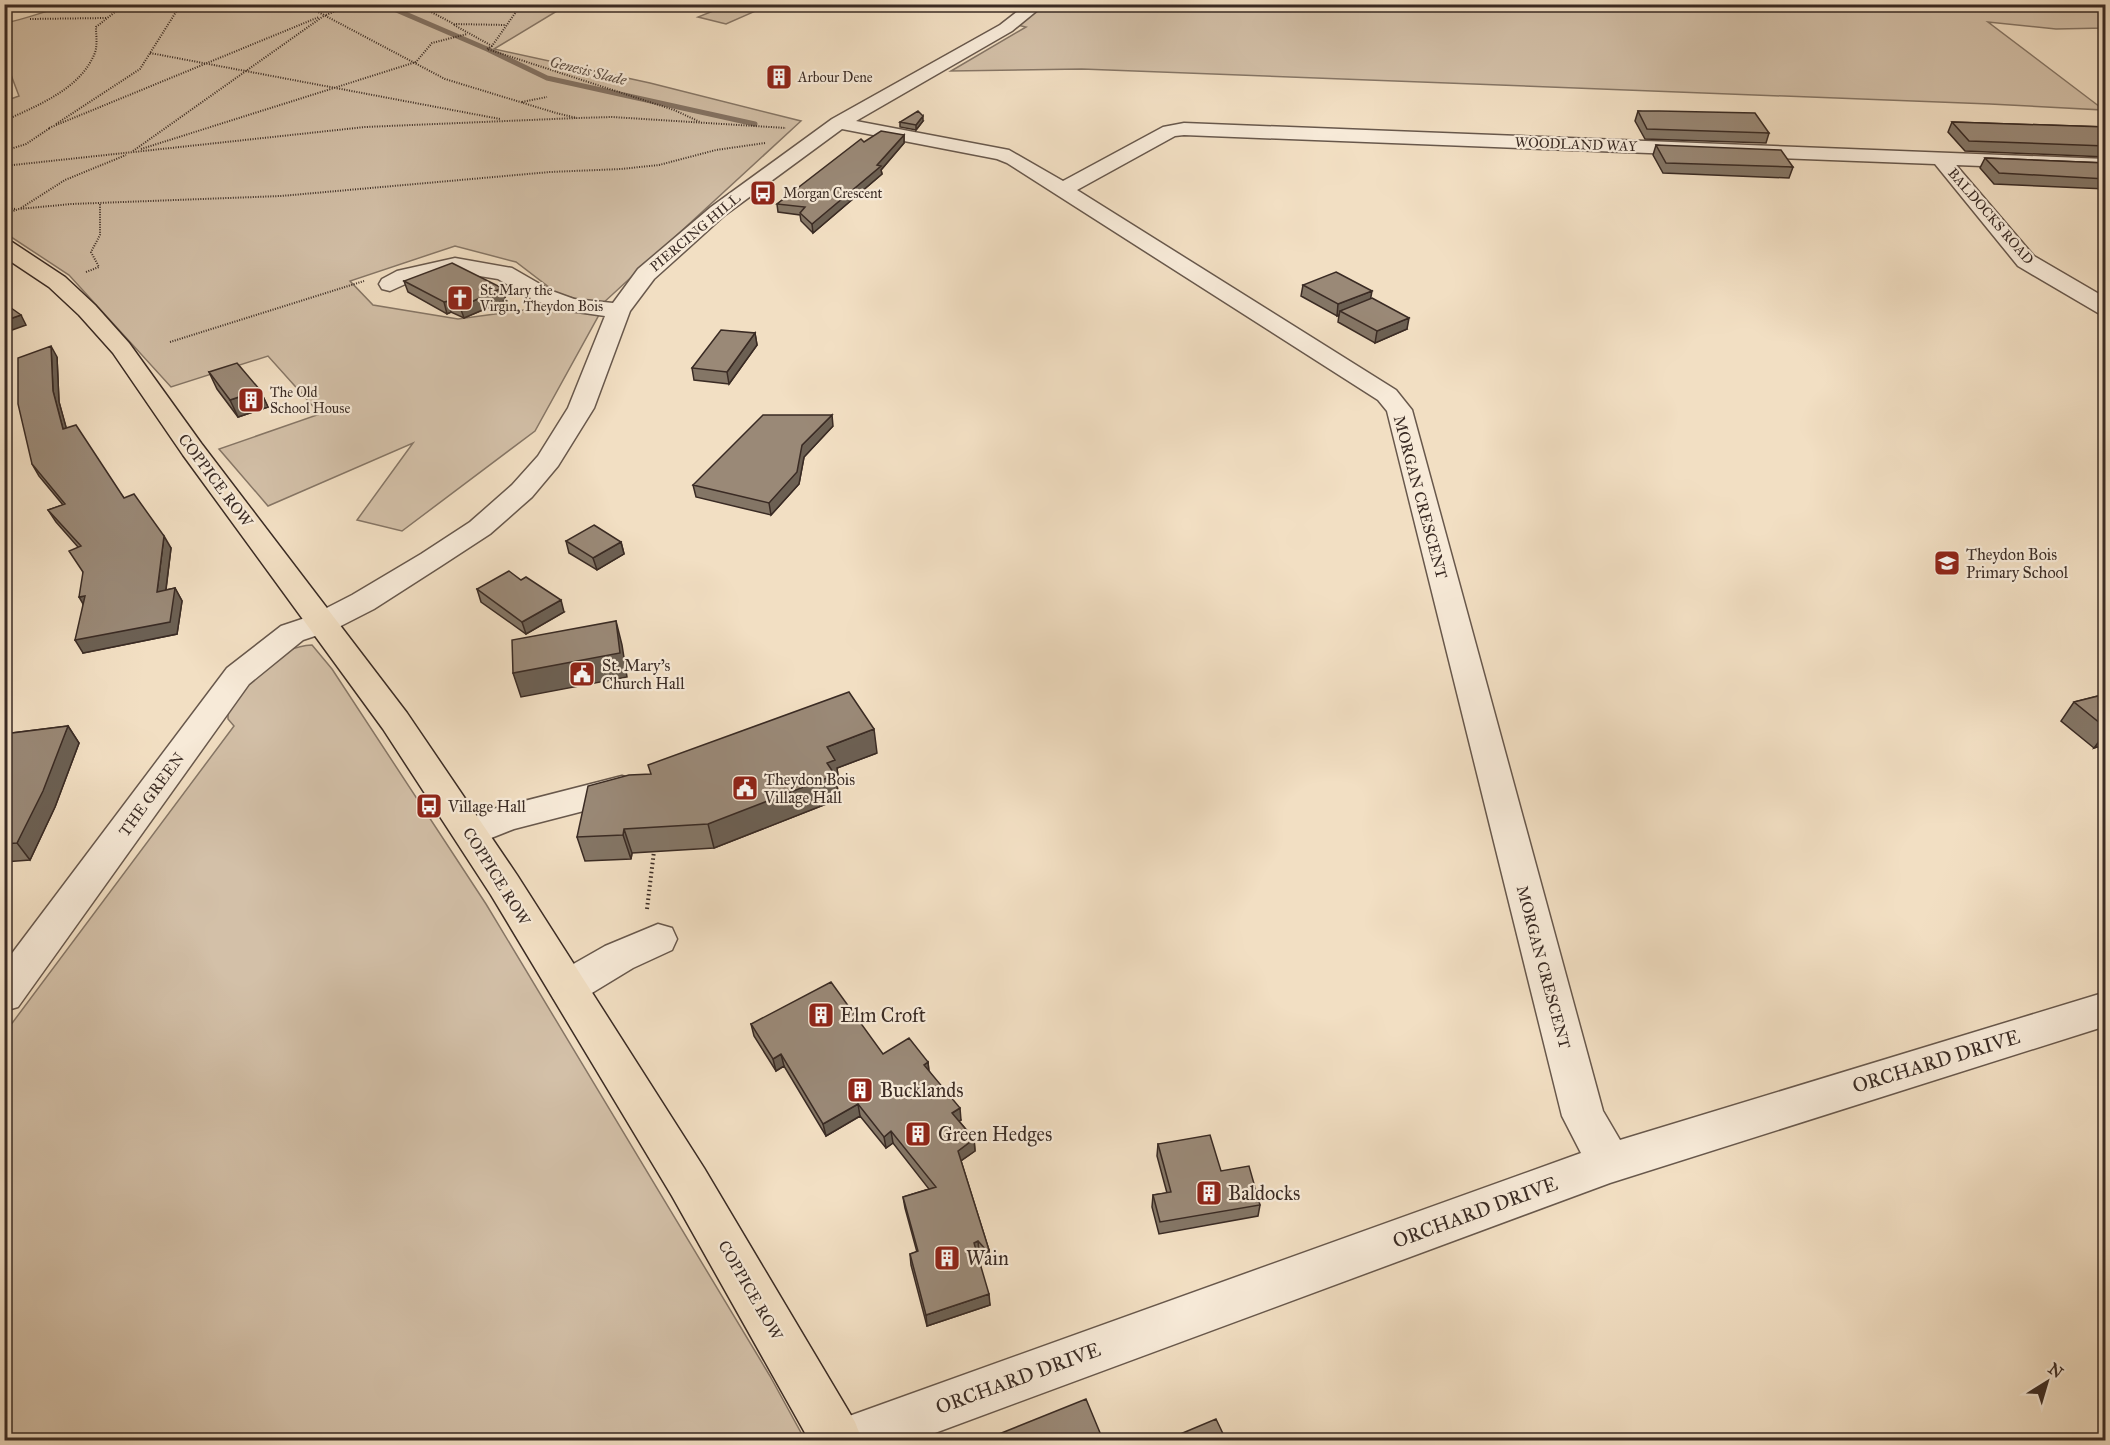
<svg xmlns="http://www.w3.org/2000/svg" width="2110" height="1445" font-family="'IM FELL Great Primer',serif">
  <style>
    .green { fill: #d3c0a8; stroke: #867666; stroke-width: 1.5 }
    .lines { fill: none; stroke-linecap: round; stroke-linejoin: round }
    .stream { stroke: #837263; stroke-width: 5 }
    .minor-casing { stroke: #68584c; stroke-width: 3 }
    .major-casing { stroke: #3a2b24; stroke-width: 3 }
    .path-far1 { stroke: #3a2b24; stroke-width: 2; stroke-dasharray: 1 1.5; stroke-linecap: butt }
    .path { stroke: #3a2b24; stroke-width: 4; stroke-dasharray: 1.5 3; stroke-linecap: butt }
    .minor { fill: #f7ead8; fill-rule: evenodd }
    .major { fill: #f2dfc3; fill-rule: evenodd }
    .wall { fill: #847666; stroke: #3a2b24; stroke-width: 1.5 }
    .shaded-wall { fill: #6c6053; stroke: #3a2b24; stroke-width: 1.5 }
    .building { fill: #9a8977; stroke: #3a2b24; stroke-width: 1.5 }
    .labels { text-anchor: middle; stroke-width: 4.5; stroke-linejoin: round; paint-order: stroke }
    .far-poi-label { font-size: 14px; fill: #3a2b24; stroke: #f7ead8; text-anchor: start }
    .far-street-label { font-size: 14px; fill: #3a2b24; stroke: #f7ead8 }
    .far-water-label { font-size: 15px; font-style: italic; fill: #5e4f44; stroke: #f7ead8 }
    .street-label { font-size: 16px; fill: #3a2b24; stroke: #f7ead8 }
    .poi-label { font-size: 16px; fill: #3a2b24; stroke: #f7ead8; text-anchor: start }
    .near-poi-label { font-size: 20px; fill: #3a2b24; stroke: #f7ead8; text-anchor: start }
    .near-street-label { font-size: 20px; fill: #3a2b24; stroke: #f7ead8 }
  </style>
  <rect width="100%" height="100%" fill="#f2dfc3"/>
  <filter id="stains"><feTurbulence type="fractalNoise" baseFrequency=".00333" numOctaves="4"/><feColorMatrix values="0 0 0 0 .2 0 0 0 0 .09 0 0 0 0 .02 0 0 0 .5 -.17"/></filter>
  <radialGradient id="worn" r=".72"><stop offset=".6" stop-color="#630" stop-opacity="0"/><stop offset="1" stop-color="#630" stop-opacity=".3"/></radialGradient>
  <!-- green -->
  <path class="green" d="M69,5H567L494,49L650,83L801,121L601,305L558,294L516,262L455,246L350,281L373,305L458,319L546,307L600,313L535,431L402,531L357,520L413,443L268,506L219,449L320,414L268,356L171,387L69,275L5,233V101L19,96L5,59V23C27,19 47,10 69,5Z
    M728,5V4L769,5L726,24L698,17Z
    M1037,5H2105V28L2056,29L1988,22L2104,110L1990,104L1082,69L951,71L1026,27L1017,25Z
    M312,645L332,669L486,904L770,1376L805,1440H5L4,1034L234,726L228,719V710C250,681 273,647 312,645Z"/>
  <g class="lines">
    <!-- stream -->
    <path class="stream" d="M389,4L387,6L487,49L547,78L755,124"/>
    <defs>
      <path id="minor" d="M1027,4H1045L1012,31L856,121L1009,150L1063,181L1163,127L1184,123L2106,159V171L1956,165L2034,256L2106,298V315L2098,313L2018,266L1935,164L1184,135L1175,136L1077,190L1396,390L1412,410L1603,1111L1620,1140L2106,992V1026L1610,1183L916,1440H827L834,1422L852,1415L1581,1153L1562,1116L1387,411L1378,400L1007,163L997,159L842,129L725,215L654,279L630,311L594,408L558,466L532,497L490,534L441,566L374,609L333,630L303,640L249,684L18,1007L4,1011V964L227,668L281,626L311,616L352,595L421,554L470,522L512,485L538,456L568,408L605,316L563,310L536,301L498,279L455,272L412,281L390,291L382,289L379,284L382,279L397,271L455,258L512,268L552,291L574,299L613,303L638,269L711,207L832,119L1000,25Z
        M622,776L634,780L639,789L634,798L514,829L471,846L458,842L453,833L458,824L493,809Z
        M658,924L672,928L677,939L672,950L633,968L582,999L568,1003L554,999L548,987L554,975L605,946Z"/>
      <path id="major" d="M4,241L12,242L65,277L95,305L129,343L201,443L407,713L517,875L704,1168L855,1422L862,1440H809L672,1196L491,895L383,729L183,455L113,353L79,315L49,287L4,257Z"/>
    </defs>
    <!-- minor casing -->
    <use href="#minor" class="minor-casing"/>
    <!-- major casing -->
    <use href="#major" class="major-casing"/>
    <!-- path-far1 -->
    <path class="path-far1" d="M303,4L445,79L556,113L577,118L612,117L786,128
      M416,4L454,24L506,25
      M517,4L518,9L492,46L487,49L674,110L700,122
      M326,15L353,4
      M30,19L106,18
      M454,25L492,46
      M150,53L500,119
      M522,102L547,97
      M4,121C36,106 79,90 94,55C98,47 96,36 96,27L125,4
      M56,124L140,69L181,4
      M49,128L319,17
      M141,149L416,62L432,43L467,34
      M4,151L26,144L50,128
      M133,151L325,15
      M4,166L365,127L577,118
      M4,208L16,209
      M21,208L65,180L126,155
      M4,214L19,209L71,204L281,196L550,172L621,169L659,165L716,150L765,143
      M86,272L99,267L91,252L100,235V203
      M170,342L364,281"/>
    <!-- path -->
    <path class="path" d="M647,909L654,851"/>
    <!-- minor -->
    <use href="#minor" class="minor"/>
    <!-- major -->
    <use href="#major" class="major"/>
  </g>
  <!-- wall -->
  <path class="wall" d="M1638,111L1769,133L1766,143L1645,139L1635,121Z
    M923,121L916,130L900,127V122Z
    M1952,122L2106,127V157L1965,151L1948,132Z
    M904,135V143L881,170L882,174L813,233L801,221L800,215L778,212L777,204L864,142Z
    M1656,145L1793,167L1789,178L1663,173L1653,155Z
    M1985,158L2106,163V189L1994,184L1980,168Z
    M404,281L506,300L464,318L451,312L447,314L408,292Z
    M1303,285L1370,298L1407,329L1375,343L1338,322L1339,315L1337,316L1301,296Z
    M755,333L757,345L729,384L694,380L692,368Z
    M57,357L59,402L66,428L124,498L171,548L166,590L175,588L182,601L177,634L83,653V573L78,547L56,522L48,510L63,505L39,476L32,464Z
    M209,372L260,390L268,407L238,417L217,389Z
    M833,426L804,457L799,484L771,515L696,497L693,485Z
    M566,541L621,542L624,554L597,570L569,553Z
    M477,589L564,612L526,634L481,602Z
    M2106,694V750L2100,746L2094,748L2061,721L2074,702Z
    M68,726L79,743L55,807L30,860L4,862V734Z
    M877,753L837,768L839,784L837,785L839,799L714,848L632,853L631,859L585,861L577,837L651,774Z
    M751,1024L883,1054L928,1062L929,1071L961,1120L959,1121L974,1139L975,1151L961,1161L989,1250V1261L987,1262L979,1252L977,1253L990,1305L927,1326L911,1265L910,1254L917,1252L905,1208L903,1197L929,1189L893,1143L886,1148L860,1116L826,1136L784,1066L776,1071L754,1036Z
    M1158,1144L1221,1171L1260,1205L1258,1216L1159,1234L1152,1207L1153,1195L1167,1193L1157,1156Z"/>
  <!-- shaded-wall -->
  <path class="shaded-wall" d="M923,116V121L916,130V125Z
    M904,135V143L881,170L882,174L813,233L812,224L877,165Z
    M502,288L506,300L464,318L460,307Z
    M1372,291L1370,302L1340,311L1339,315L1337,316L1338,304Z
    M448,301L451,312L447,314L444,302Z
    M21,315L26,325L4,333V321Z
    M1409,318L1407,329L1375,343L1377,331Z
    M755,333L757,345L729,384L727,372Z
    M51,346L57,357L59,402L70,441L63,429L53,391Z
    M260,390L268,407L238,417L230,400Z
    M832,415L833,426L804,457L799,484L771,515L769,503L802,445Z
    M164,536L171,548L164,604L157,592Z
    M621,542L624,554L597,570L593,558Z
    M175,588L182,601L177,634L83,653L75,640Z
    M85,596L86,609L79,597Z
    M561,600L564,612L526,634L522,622Z
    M616,621L622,645L627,677L521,697L513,673Z
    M68,726L79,743L55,807L30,860L17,843Z
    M874,729L877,753L837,768L839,784L837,785L839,799L714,848L708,824L827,763V747Z
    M2106,732V739L2100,746L2094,748Z
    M624,829L632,853L631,859L623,835Z
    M781,1054L784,1066L776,1071L773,1059Z
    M928,1062L929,1074L924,1065Z
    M858,1104L860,1116L826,1136L823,1124Z
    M960,1108L961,1120L953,1125L952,1113Z
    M891,1131L893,1143L886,1148L884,1137Z
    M974,1139L975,1151L959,1162L958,1151Z
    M978,1241L979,1252L974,1254V1243Z
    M989,1250V1261L987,1262V1251Z
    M989,1294L990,1305L927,1326L926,1315Z"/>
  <!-- building -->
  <path class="building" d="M918,111L923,116L916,125L900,122Z
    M1638,111H1659L1755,113L1769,133L1647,129Z
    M1952,122L2106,127V146L1969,141Z
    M881,131L904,135L877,165L881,166L812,224L800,213L805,207L777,204L861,139L864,142Z
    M1656,145L1781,150L1793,167L1666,163Z
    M1985,158L2106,163V179L1999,173Z
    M452,263L502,288L460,307L448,301L444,302L404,281Z
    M1336,272L1372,291L1338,304L1303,285Z
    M1372,298L1409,318L1377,331L1340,311Z
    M4,303L21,315L4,321Z
    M721,330L755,333L727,372L692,368Z
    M51,346L53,391L63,429L76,425L124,498L134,494L164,536L157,592L175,588L170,622L75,640L85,596L79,597L83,572L69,551L81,546L48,510L65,504L32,464L18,404V358Z
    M237,363L260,390L230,400L209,372Z
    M763,415H832L802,445L797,472L769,503L693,485Z
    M594,525L621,542L593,558L566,541Z
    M509,571L521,580L526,577L561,600L522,622L477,589Z
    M616,621L620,653L513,673L512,640Z
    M849,692L874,729L827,747L835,760L827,763L835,775L708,824L624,829L623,835L577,837L588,786L629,775L651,774L648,765Z
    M2106,694V728L2074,702Z
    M68,726L43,791L17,843L4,844V734Z
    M831,982L883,1054L909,1038L928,1062L924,1065L960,1108L952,1113L974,1139L958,1151L989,1250L987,1251L978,1241L974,1243L989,1294L926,1315L910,1254L918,1251L903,1197L936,1187L891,1131L884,1137L858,1104L823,1124L781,1054L773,1059L751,1024Z
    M1210,1135L1221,1171L1249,1166L1260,1205L1160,1222L1153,1195L1171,1192L1158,1144Z
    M1086,1399L1103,1440H1001L999,1434Z
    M1216,1419L1226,1440H1166Z"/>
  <!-- icons -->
  <defs>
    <symbol id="building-square" viewBox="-11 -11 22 22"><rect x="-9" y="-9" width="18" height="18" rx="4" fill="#8f2418" stroke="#f7ead8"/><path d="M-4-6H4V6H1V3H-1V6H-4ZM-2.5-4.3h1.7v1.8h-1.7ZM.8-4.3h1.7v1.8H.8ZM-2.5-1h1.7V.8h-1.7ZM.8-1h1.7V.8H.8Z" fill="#fff"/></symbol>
    <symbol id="bus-square" viewBox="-11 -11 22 22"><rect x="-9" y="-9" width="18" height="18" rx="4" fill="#8f2418" stroke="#f7ead8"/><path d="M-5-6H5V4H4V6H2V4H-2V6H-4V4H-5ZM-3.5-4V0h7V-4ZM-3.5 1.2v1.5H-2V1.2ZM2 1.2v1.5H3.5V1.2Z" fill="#fff"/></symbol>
    <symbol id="church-square" viewBox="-11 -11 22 22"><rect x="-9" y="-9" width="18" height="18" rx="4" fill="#8f2418" stroke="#f7ead8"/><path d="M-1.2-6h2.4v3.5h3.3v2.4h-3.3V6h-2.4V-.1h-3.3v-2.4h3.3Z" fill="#fff"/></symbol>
    <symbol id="school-square" viewBox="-11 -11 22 22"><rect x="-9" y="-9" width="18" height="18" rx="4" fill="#8f2418" stroke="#f7ead8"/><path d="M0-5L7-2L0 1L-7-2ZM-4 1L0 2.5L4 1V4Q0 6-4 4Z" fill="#fff"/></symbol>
    <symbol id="civic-square" viewBox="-11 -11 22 22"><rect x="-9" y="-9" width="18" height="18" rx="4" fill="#8f2418" stroke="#f7ead8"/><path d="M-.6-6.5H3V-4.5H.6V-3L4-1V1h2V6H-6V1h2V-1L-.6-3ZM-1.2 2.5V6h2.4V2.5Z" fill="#fff"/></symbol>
  </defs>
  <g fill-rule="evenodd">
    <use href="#building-square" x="764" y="62" width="30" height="30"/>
    <use href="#bus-square" x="748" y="178" width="30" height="30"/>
    <use href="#church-square" x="445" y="283" width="30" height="30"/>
    <use href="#building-square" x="236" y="385" width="30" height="30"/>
    <use href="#school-square" x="1932" y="548" width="30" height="30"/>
    <use href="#civic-square" x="567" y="659" width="30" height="30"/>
    <use href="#civic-square" x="730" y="773" width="30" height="30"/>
    <use href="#bus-square" x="414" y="791" width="30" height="30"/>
    <use href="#building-square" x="806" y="1000" width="30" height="30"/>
    <use href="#building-square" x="845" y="1075" width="30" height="30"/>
    <use href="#building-square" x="903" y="1119" width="30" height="30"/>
    <use href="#building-square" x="1194" y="1178" width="30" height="30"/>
    <use href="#building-square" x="932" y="1243" width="30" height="30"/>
  </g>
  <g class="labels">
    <!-- far-poi labels -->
    <g class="far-poi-label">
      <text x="798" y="82">Arbour Dene</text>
      <text x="783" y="198">Morgan Crescent</text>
      <text x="480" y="295">St. Mary the<tspan x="480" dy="16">Virgin, Theydon Bois</tspan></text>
      <text x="270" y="397">The Old<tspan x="270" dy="16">School House</tspan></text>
    </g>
    <!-- far-street labels -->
    <g class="far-street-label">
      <text transform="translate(1576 144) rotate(2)" y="5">WOODLAND WAY</text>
      <text transform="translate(1991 216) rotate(49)" y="5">BALDOCKS ROAD</text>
      <text transform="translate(695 232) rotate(-40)" y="5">PIERCING HILL</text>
    </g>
    <!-- far-water labels -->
    <g class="far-water-label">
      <text transform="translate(588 71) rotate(14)" y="5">Genesis Slade</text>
    </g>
    <!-- street labels -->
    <g class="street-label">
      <text transform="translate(216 480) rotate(53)" y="6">COPPICE ROW</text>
      <text transform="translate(1421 497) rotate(75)" y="6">MORGAN CRESCENT</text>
      <text transform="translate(151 794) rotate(-54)" y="6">THE GREEN</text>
      <text transform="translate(497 876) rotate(58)" y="6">COPPICE ROW</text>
      <text transform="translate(1544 967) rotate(75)" y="6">MORGAN CRESCENT</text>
      <text transform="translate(751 1290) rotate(60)" y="6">COPPICE ROW</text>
    </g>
    <!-- poi labels -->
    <g class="poi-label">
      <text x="1966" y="560">Theydon Bois<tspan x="1966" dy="18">Primary School</tspan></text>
      <text x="602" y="671">St. Mary's<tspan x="602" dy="18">Church Hall</tspan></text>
      <text x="764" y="785">Theydon Bois<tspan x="764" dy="18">Village Hall</tspan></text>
      <text x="448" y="812">Village Hall</text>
    </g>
    <!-- near-poi labels -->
    <g class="near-poi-label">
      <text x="840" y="1022">Elm Croft</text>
      <text x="880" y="1097">Bucklands</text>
      <text x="938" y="1141">Green Hedges</text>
      <text x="1228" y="1200">Baldocks</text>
      <text x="966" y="1265">Wain</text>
    </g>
    <!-- near-street labels -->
    <g class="near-street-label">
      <text transform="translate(1936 1061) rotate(-17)" y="7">ORCHARD DRIVE</text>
      <text transform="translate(1475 1212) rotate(-20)" y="7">ORCHARD DRIVE</text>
      <text transform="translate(1018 1378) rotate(-20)" y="7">ORCHARD DRIVE</text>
    </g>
  </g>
  <!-- margin -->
  <rect width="2110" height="1445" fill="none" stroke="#f2dfc3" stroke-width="24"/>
  <rect x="6" y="6" width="2098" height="1433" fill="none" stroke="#3a2b24" stroke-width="3"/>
  <rect x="12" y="12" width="2086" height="1421" fill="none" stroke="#3a2b24" stroke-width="1.5"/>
  <!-- north arrow -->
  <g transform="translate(2047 1382) rotate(37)" stroke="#f7ead8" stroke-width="4.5" paint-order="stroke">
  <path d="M0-4.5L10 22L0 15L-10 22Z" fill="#3a2b24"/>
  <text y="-9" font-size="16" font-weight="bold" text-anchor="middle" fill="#3a2b24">N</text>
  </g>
  <rect width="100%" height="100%" filter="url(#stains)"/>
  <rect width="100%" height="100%" fill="url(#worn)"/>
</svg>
